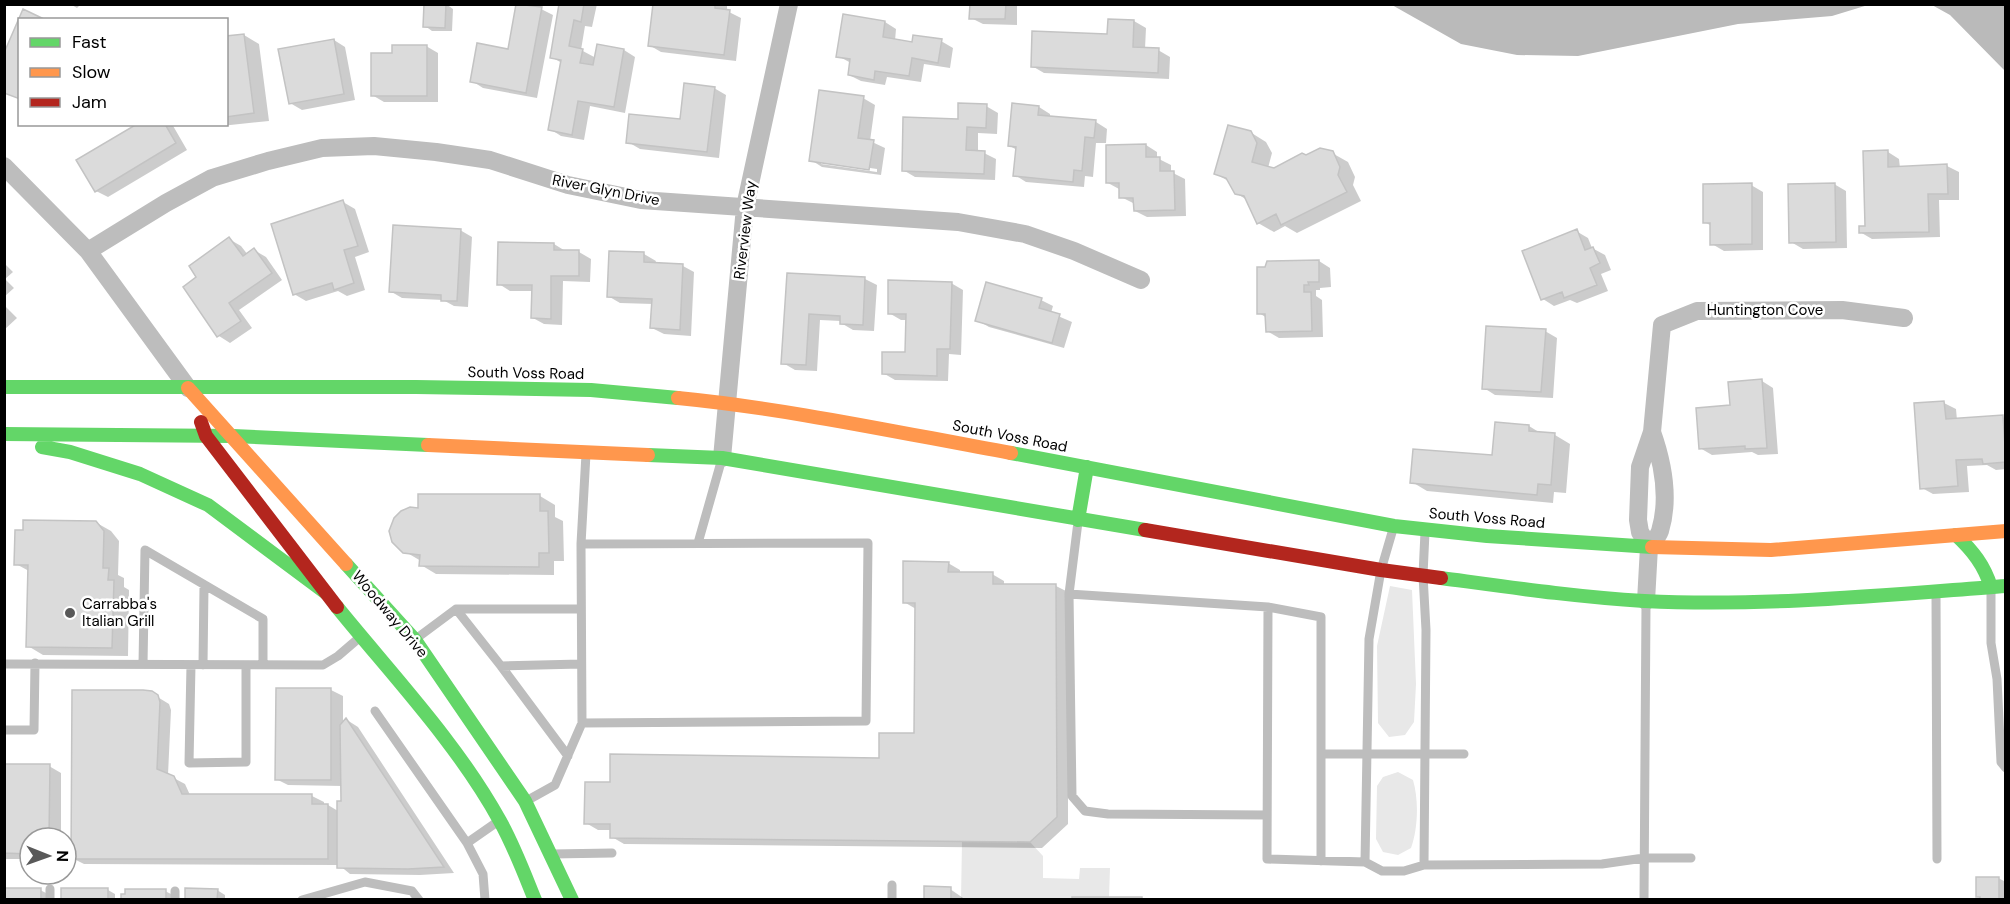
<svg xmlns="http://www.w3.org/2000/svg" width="2010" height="904" font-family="'DM Sans',sans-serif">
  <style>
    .green { fill: #e8e8e8 }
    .water { fill: #bababa }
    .shadow { fill: #0003; fill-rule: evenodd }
    .building { fill: #dbdbdb; stroke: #c3c3c3; stroke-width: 1.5 }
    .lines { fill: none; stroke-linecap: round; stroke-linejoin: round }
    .lane { stroke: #bdbdbd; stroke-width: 9 }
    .street { stroke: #bdbdbd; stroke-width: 18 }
    .fast { stroke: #63d668; stroke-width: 14 }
    .slow { stroke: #ff974d; stroke-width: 14 }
    .jam { stroke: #b3261e; stroke-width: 14 }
    .poi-dot { fill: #595959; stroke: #fff; stroke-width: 2 }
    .labels { text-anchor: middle; stroke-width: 5; stroke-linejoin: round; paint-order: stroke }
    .street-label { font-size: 15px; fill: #000; stroke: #fff }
    .poi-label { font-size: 15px; fill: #000; stroke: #fff; text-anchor: start }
  </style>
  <rect width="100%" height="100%" fill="#fff"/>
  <!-- green -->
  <path class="green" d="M1390,586L1412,590L1416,684L1414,722L1405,735L1389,737L1378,723L1377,646Z
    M1398,772L1413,780C1419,800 1418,829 1411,848L1398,855L1383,852L1376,839L1377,786L1383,777Z
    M962,841L1030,842L1043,856V878L1079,879L1080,868H1110L1109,897L1072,900H961Z"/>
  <!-- water -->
  <path class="water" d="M1392,5H1868L1832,16L1738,24L1578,56L1517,55L1461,44Z
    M1932,5H2005V71L1950,15Z"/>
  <!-- shadow -->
  <path class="shadow" d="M70,4H81L77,8Z
    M446,4L453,9L452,31H432L425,26Z
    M561,4H597L592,27L585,26L581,50L596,58L624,50L635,57L625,113L590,106L584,140L561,136L550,129L562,63L551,57Z
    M654,4H727V11L741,18L736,61L661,52L649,45Z
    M971,4H1017V25L983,24L971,18Z
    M541,9L553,15L537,98L483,88L472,81L509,51Z
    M1109,20L1134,21L1146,28L1145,49L1158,50L1170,57L1169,79L1044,73L1032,66L1109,36Z
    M885,22L896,29L895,41L913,44L941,41L953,48L950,68L924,64L921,82L887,77L885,85L861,81L849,75L851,63L838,56Z
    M244,35L259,44L269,121L221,126L218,124H226V38Z
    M334,40L345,47L355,100L302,110L290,103Z
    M426,46L438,53V102H384L372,95L393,54Z
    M714,88L726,95L719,158L640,149L628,142L682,121Z
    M863,98L875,105L870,141L885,148L881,175L822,167L811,160ZM821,161L877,169V172L821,164Z
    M986,106L998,113L997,134L978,133V152L984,153L996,159L995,180L915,177L903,170L959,121Z
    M1039,107L1050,114V117L1096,122L1107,129L1106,143H1096L1093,177L1085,176L1084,187L1026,182L1015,175L1017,150L1010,146Z
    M140,124H172L187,150L108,197L96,191Z
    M1250,132L1266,142L1272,153L1268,168L1274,169L1307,156L1332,153L1348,162L1355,177L1353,185L1361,201L1297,233L1285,226L1274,232L1258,223L1247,200L1236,193L1230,182L1216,174Z
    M1146,145L1157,152V158L1171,165V172L1185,179L1186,216L1147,217L1135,211V204L1121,197L1119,189L1108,183Z
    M1888,152L1899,159L1900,168L1947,166L1959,172V200H1939L1940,237L1872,239L1860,232L1866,228Z
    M1834,184L1846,191L1847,248L1803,249L1791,242Z
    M1751,185L1763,192V250L1724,251L1712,244V226L1704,222Z
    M343,202L355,209L369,252L355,257L365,290L347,296L338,291L306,301L294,294Z
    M460,230L472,237L468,307L454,306L443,300L402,298L390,291Z
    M1576,231L1588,238L1592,248L1605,255L1611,270L1601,274L1608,291L1577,303L1570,300L1554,306L1543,299Z
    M229,239L241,246L248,255L254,250L266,257L282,280L239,310L252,328L230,343L219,336L199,277Z
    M554,244L567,252H579L591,259L590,282L563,281L562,325L544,324L533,318V291H510L499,284Z
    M644,254L656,261L655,264L683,266L694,272L691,336L664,334L652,328L653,304L620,303L608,296Z
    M1319,261L1330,268L1331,287L1320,288V290H1316V296L1322,300L1323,337L1279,338L1267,331V318L1259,313Z
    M4,263L13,272L5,279L14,288L4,297Z
    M788,274L865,279L877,285L874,331L853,330L841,323V321L820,320L817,371L795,370L783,363Z
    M951,283L963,290L961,355L949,354L948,381L895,380L883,373L906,354L907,320H901L889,313Z
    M1041,300L1053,306L1051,313L1072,322L1064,348L989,327L977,320Z
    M4,305L17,318L4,330Z
    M1545,331L1557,338L1553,398L1495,395L1484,388Z
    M1762,381L1773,388L1778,454L1758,455L1752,452L1712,455L1700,448L1731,407Z
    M1944,403L1956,409L1957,420L2006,418V469L1996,470L1987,465L1967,466L1969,492L1933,494L1922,488Z
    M1529,426L1542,434L1555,435L1570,444L1566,493L1554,492L1553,503L1427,491L1412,482L1493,457Z
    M540,496L555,505V517L563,521L564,561H554V575L436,574L421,565V561L404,551Z
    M95,522L111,531L119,541L118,575L124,578V587L129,590L128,656L43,655L28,646L29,571L16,564Z
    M948,563L960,570V574H992L1004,581V585L1056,586L1068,592V824L1042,848L624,844L612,837V830H598L586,823L611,783L881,759L915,735L916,609L904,602Z
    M277,689L331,690L343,696V725L347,720L358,727L454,873L420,875L350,874L339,865L84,864L72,858L151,693L169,704L171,710L168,775L185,784L190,795L312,796L324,802V805H328L338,811L342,802V786L288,785L276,779Z
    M4,766H49L61,773V838H30V859H4Z
    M1998,878L2006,882V900H1982L1978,897Z
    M950,889L966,900H925Z
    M40,890L48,894V900H4Z
    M108,890L115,894V900H63Z
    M217,890L225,895V900H187Z
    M165,891L173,895V900H123Z"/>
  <!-- building -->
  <path class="building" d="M424,4H446L445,28L423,27Z
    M516,4L542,7L526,93L470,82L477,43L508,49Z
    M559,4H584L581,22L574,20L569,46L583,49L580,63L593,65L597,44L624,49L614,107L578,101L572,135L548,130L561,60L550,58Z
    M653,4H715V8L730,10L724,55L648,46Z
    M970,4H1006L1005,19H969Z
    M23,9L46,20H20V99L4,93V53Z
    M843,14L885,21L883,37L912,42L913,35L942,39L938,63L912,58L909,76L875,71L874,80L848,75L850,59L836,57Z
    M1108,19L1134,20L1133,47L1159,48L1158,73L1031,67L1032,31L1107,34Z
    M244,34L254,113L226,117V36Z
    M334,39L344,94L289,104L278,49Z
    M392,45H427V96H371V53H392Z
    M684,83L715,87L707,152L626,143L629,114L680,119Z
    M819,90L864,96L858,138L874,140L869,170L809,161Z
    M958,103L987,104L986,128L967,127L966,150L985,151L984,174L902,171L903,117L958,119Z
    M1012,103L1039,106L1038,115L1096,120L1094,138L1085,137L1082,171L1074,170L1073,182L1013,176L1016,147L1008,146Z
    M137,124H165L176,143L95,192L76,160Z
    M1228,125L1251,131L1257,143L1252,162L1274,168L1302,153L1306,155L1320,148L1333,151L1340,167L1338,175L1347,192L1281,225L1276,214L1257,224L1244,196L1235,194L1226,178L1214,174Z
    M1146,144V157H1160V171H1174L1175,210L1134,211L1133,198H1119V183H1106V145Z
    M1888,150V167L1947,164L1948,194H1928L1929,232L1859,233V226H1865L1863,151Z
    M1752,183V244L1710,245V223H1703V184Z
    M1835,183L1836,242L1789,243L1788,184Z
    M343,200L358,246L344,250L354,283L334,290L332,283L293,295L271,224Z
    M393,225L461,229L457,301H441V295L389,292Z
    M1577,229L1585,250L1593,247L1600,263L1590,268L1597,285L1564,298L1562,292L1541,300L1522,251Z
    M229,237L243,256L254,248L272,273L229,303L241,321L217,337L183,287L196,277L189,266Z
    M498,242L554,243V250H579V276H551V319L531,318L532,285H497Z
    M609,251L644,252V262L683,264L680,330L650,328L652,299L607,297Z
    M1319,260V282H1308L1309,285H1304V292H1311L1312,331L1266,332L1265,314H1257V267H1265L1267,261Z
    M787,273L865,277L863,325L840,324V316L809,314L806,365L781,364Z
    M888,280L952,282L950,349H937V376L882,374V352H905L906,314H888Z
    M986,282L1042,298L1039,308L1060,314L1052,343L975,321Z
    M1486,326L1546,329L1541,392L1482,389Z
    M1762,379L1767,448L1745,449V446L1699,449L1696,408L1730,405L1728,382Z
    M1944,401L1946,419L2003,415L2006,462L1983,464L1982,459L1956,460L1958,486L1920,489L1914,403Z
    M1495,422L1529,425V431L1555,433L1551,485L1538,484L1537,495L1410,483L1413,449L1492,455Z
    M418,494H540V511H548L549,553H539V567L419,566L420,555L403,553L392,542L389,531L394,518L401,511L410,507L418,508Z
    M23,520L96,521L104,531L103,568H109L108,580H114L112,648L26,647L28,565H14L15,530H23Z
    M903,561L949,562L948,572H993V584H1056L1057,817L1030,842L610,838V824H584L585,782H610V754L879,758V733H914L915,603H903Z
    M276,688H331V780H275Z
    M72,690H143L152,691L158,695L160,702L157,769L174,776L182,794H312V804H328V859H71Z
    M346,718L444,867L408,869L337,868V801H341L340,725Z
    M4,764H50L49,838H30V854L4,853Z
    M1976,877H1999V900H1980V897H1976Z
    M924,886L951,887V900H924Z
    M4,888H41V900H4Z
    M61,888H108V900H61Z
    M185,888L218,889L217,900H185Z
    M125,889H166V900H121V894H125Z
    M1072,897H1142V900H1072Z"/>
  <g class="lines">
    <!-- lane -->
    <path class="lane" d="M1078,522L1069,594L1072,796L1085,811L1108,814L1267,815
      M698,543L721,462
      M581,544L868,543L866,721L582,723
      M1991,589V643L1997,679L2001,762L2006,768
      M1069,594L1268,607L1321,617V861
      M1936,594L1937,859
      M1268,607L1267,859L1365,862L1382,871H1404L1424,865L1602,864L1644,858H1691
      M456,609L501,666L568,756
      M417,638L456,609H581
      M4,664L323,665L338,656L359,638
      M143,664L145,550L263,619V665
      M191,665L189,763L246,762V666
      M203,665L204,586
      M501,666L581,664
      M375,711L467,843L483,874L485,900
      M4,730H34L35,663
      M1321,754H1464
      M528,800L555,785L582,723L581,544L586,454
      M467,843L500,820
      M552,854L612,853
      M1365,862L1369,639L1381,570L1393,529
      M1424,865L1426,630L1423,575L1425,532
      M50,900V889
      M175,900V891
      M302,900L365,882L412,891L419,900
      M892,900V885
      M1644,900L1646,605"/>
    <!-- street -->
    <path class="street" d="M4,166L88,251L188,388
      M88,251L166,203L212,178L268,161L322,148L374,146L436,152L490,160L568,185L641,200L958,222L1025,234L1074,251L1141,280
      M722,458L745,207L789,4
      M1649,547C1653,542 1658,537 1660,531C1670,498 1663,463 1652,432
      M1646,601L1649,547L1640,532L1638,520L1640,467L1652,432L1662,325L1697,311L1842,310L1904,318"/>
    <!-- fast -->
    <path class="fast" d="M4,387H416L591,390L678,398
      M4,434L233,436L428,445
      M42,447L70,452L140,474L208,505L326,593
      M1011,453L1394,526L1487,536L1652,547
      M648,455L722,458L1145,530
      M1078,520L1087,467
      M1956,535C1973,551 1984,565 1991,587
      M346,564L415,640L525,801L572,900
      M1441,578C1508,587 1576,597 1644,601C1765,607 1885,595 2006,586
      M337,607C393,676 457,743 500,821C514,846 524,873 535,900"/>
    <!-- slow -->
    <path class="slow" d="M188,388L346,564
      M678,398C790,409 900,433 1011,453
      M428,445L648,455
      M1652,547L1771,550L2006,531"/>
    <!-- jam -->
    <path class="jam" d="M201,422L206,436L337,607
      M1145,530L1381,570L1441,578"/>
  </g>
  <!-- markers -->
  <circle class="poi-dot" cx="70" cy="613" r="6"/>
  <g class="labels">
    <!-- street labels -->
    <g class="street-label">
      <text transform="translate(606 190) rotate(11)" y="5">River Glyn Drive</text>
      <text transform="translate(745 230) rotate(-83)" y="5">Riverview Way</text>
      <text x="1765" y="315">Huntington Cove</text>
      <text transform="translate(526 373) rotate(1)" y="5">South Voss Road</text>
      <text transform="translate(1010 436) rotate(11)" y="5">South Voss Road</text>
      <text transform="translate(1487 518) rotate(5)" y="5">South Voss Road</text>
      <text transform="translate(390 614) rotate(50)" y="5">Woodway Drive</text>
    </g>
    <!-- poi labels -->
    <g class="poi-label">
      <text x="82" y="609">Carrabba's<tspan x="82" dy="17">Italian Grill</tspan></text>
    </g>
  </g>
  <!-- border -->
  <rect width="2010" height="904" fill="none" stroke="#000000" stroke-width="12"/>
  <!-- legend -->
  <rect x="18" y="18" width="210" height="108" fill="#ffffff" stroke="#999999" stroke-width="1.5"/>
  <rect x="30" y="38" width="30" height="9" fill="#63d668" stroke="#999999" stroke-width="1.5"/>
  <text x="72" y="48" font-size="18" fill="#000000">Fast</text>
  <rect x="30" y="68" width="30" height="9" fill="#ff974d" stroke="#999999" stroke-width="1.5"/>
  <text x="72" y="78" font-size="18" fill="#000000">Slow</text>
  <rect x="30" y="98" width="30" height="9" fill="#b3261e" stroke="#999999" stroke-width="1.5"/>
  <text x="72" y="108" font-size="18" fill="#000000">Jam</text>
  <!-- north arrow -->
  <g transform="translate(48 856) rotate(91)"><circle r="28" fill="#ffffff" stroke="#999999" stroke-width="1.5"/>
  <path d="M0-4.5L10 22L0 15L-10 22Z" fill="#595959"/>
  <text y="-9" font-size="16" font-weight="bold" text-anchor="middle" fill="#000000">N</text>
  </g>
</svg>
